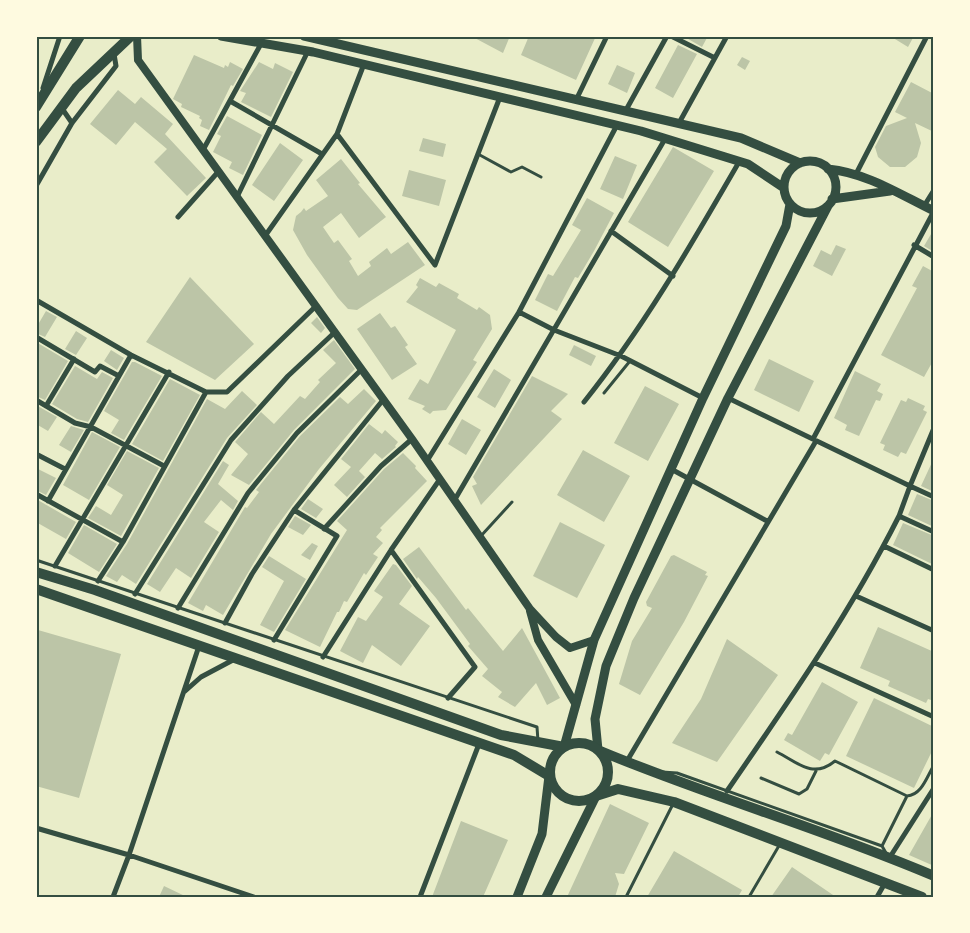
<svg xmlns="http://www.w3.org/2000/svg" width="970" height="933" font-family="Raleway,sans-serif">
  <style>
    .building { fill: #bcc5a7 }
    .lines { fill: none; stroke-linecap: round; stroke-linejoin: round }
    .service { stroke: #344e41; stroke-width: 3 }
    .minor { stroke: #344e41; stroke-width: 5 }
    .tertiary { stroke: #344e41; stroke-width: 8 }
    .secondary { stroke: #344e41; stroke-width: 9 }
    .primary { stroke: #344e41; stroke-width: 10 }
    .neatline { fill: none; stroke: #344e41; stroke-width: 2 }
  </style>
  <rect width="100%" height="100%" fill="#e9edc9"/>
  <!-- building -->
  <path class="building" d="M471,36H510L503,53Z
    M529,36H596L576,80L521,55Z
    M683,36H708L702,47Z
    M890,36H914L908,47Z
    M678,45L697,54L673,98L655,88Z
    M194,55L224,68L225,65L228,67L230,62L243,69L233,86L231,85L209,130L200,126L202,120L199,118L200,116L181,107L182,104L173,99Z
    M742,57L750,61L745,70L737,65Z
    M259,62L273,69L275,63L293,72L271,117L241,102L246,93L240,91Z
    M617,65L635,73L627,93L608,84Z
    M911,82L934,94V132L915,123L921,143L917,157L905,167H890L878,157L875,147L886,126L907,118L895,112Z
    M118,90L135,104L141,97L173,124L165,134L206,178L187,196L154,162L167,149L135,122L116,145L90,124Z
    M227,116L262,135L243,175L229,168L232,162L213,152L221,136L217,134Z
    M423,138L446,144L443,157L419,151Z
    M280,143L303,160L274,201L252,185Z
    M673,147L714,171L668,247L628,222Z
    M615,156L637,165L623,199L600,189Z
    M341,159L360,183L358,184L386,217L359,238L341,213L323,227L334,243L338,240L352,259L349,261L358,276L371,266L369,262L387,248L391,254L408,242L425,265L357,310L348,309L338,298L307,255L293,230L296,216L301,212L304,208L306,211L328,196L316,180Z
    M409,170L446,180L439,206L402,196Z
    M587,198L614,213L594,251L578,278L575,277L557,311L535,300L548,274L553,276L581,230L572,225Z
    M934,229V252L924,246Z
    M836,245L846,249L832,276L813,266L821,250L831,255Z
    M923,266L934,272V359L924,377L881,355L917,288L912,286Z
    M190,277L254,344L215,380L146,342Z
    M420,278L436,287L439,283L459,294L457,298L477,310L479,307L490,315L492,329L473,360L477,362L446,410L433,411L430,414L422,409L425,406L408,399L420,379L428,384L456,330L406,302L418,287L416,285Z
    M46,311L57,317L45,337L36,333V328Z
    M380,313L391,328L395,326L408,345L405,347L417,364L392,380L357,329Z
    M317,317L325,328L321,333L311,323Z
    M76,331L87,338L76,355L65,349Z
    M334,340L355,369L294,430L249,485L231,475L248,454L235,442L261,412L274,424L300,396L305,399L320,382L318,380L336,363L323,350Z
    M36,342L68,361L45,400L36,396Z
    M574,345L596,356L591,366L569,355Z
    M111,350L124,358L117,370L104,361Z
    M769,359L814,381L799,412L754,390Z
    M132,362H135L162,376L124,440L111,433L119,420L104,411Z
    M75,366L97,379L102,372L113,378L88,422L77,419L52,404Z
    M494,369L511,380L495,408L477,397Z
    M855,371L881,384L877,391L883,394L880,401L876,400L859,436L845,430L847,425L834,418Z
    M532,376L568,394L551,411L562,419L481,505L472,486L477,484L473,477Z
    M170,379L200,395L163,461L132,444Z
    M645,386L679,404L648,461L614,443Z
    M364,389L376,401L319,469L271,534L223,615L206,605L203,611L188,603L245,507L247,508L259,492L256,490L300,436L340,397L348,404Z
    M242,391L257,405L227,438L136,584L122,575L117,582L106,576L127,544L207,399L225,409Z
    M908,398L925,406L923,410L927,412L906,454L901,452L898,457L883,450L885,445L880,443L901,400L906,402Z
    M36,405L57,417L48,431L36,424Z
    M462,419L481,430L466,455L448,444Z
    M369,424L382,434L385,430L398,442L395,446L396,447L382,459L375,453L359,471L365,477L347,497L334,485L351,467L341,459Z
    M71,426L84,430L71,452L59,445Z
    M92,432L120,447L89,500L63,485Z
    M583,450L630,476L604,522L557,495Z
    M127,451L159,468L121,536L88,518L96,506L111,515L123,495L107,485Z
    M403,453L416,466L415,468L427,481L380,528L382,530L376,537L383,543L373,554L378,557L366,575L364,573L347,602L344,601L339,612H337L320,647L285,630L347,530L337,521L384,469Z
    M934,458V492L921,486Z
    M223,461L229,465L218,484L238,501L233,510L221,500L204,522L219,532L191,578L176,568L160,592L147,584Z
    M36,468L56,478L46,495L36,490Z
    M917,494L934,501V527L908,515Z
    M36,499L76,522L66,539L36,522Z
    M308,499L323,509L316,518L301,509Z
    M295,516L311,525L303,535L288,527Z
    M560,522L605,545L577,598L533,576Z
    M903,523L934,536V565L893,545Z
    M84,525L117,544L99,572L68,553Z
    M312,543L318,546L310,560L301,555Z
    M419,547L466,610L468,608L503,651L522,628L560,698L547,705L536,683L515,707L498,697L502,692L482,676L488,669L468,646L470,644L436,598L418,577L417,579L403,559Z
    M674,555L707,572L705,575L708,576L684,622L640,695L619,684L632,641L652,608L647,606L646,602L671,556Z
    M269,556L306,579L274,632L260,625L284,581L262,567Z
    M393,564L396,565L412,586L399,604L430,626L401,666L372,645L363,663L340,651L358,617L366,621L383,597L374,591Z
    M878,627L934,652V701L928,699L926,703L888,686L890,681L860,668Z
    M38,630L121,654L79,798L36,786Z
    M727,639L778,675L717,762L672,743L701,699Z
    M822,682L858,702L829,755L825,753L820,761L784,740L788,733L792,735Z
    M874,698L934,727V747L914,788L846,756Z
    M610,804L649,823L624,874L615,873L619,884L615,897H567Z
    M934,811V866L909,855Z
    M461,821L508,840L483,897H432Z
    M674,851L742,890L738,897H647Z
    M792,867L836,897H771Z
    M164,886L187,897H159Z"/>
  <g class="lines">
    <!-- service -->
    <path class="service" d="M478,154L511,172L522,167L541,177
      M604,393L630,361
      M480,537L512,502
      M36,560L537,727L538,741
      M777,752C798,763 813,779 835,761L907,796
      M662,772L677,773L882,846L886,853
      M761,778L799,794L807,789L816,771
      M882,846L907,796C922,795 927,776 934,765
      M626,897L673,804
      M749,897L780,844"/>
    <!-- minor -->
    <path class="minor" d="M671,36L715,58
      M43,88L60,36
      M577,98L607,36
      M230,101L322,154
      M61,107L72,123
      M626,110L667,36
      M679,123L727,36
      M337,134L435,265
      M203,150L262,42
      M856,174L927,36
      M36,186L72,123L116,66L114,54
      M237,197L308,51
      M924,206L934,190
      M178,217L218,172
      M611,231L673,276
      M265,236L337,134L364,64
      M914,245L934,257
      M435,265L500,97
      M36,300L131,355L206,392
      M519,312L554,330L621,356L703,398
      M36,337L95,372L100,366L119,376
      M728,398L910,486L899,516L934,532
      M36,400L75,423L91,427L164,466
      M584,402C644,327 691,245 739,162
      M46,406L74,359
      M934,428L910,486L934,497
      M813,439L934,211
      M36,454L65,469
      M427,461L519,312L617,125
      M671,469L767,521
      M440,479L391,550L475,667L448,698
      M36,494L123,542
      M48,501L131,355
      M454,501L665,139
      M324,529L381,466L412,439
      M884,546L934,570
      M55,566L169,372
      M98,581L123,542L206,392H227L316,306
      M135,594L231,440L288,376L335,332
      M856,596L934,631
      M178,608L248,493L297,433L362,369
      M225,623L252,574L294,510L383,400
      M274,640L337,536L294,510
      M323,657L391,550
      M815,663L934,717
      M184,692L201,677L233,660
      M627,761L816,441
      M727,791C789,701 850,613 899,516
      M36,828L129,855L254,897
      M890,857L934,788
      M113,897L129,855L199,646
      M420,897L479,744
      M877,897L885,883"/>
    <!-- tertiary -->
    <path class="tertiary" d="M137,36L138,60L412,439L530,609L556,637L570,648L594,640
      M530,611L538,640L576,705"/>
    <!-- secondary -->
    <path class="secondary" d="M221,36L313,52L641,131L748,164L784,188
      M304,36L741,138L800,163
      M784 187a26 26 0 1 1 52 0a26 26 0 1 1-52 0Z
      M828,169C867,173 899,194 934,211
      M832,199L890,191
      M564,747L594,640L703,398L786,226L790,204
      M598,750L595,719L606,666L634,598L728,398L828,206
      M517,897L542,834L549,776
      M546,897L596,796"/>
    <!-- primary -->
    <path class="primary" d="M36,107L80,36
      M36,142L76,88L131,36
      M36,572L95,590L501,735L564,747
      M36,589L514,755L549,776
      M550 772a29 29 0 1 1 58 0a29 29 0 1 1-58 0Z
      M598,750C708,796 824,829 934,876
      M596,796L618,789L674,802L922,897"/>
  </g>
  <!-- border -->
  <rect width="970" height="933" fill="none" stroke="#fefae0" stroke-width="75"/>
  <rect x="38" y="38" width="894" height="858" class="neatline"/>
</svg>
